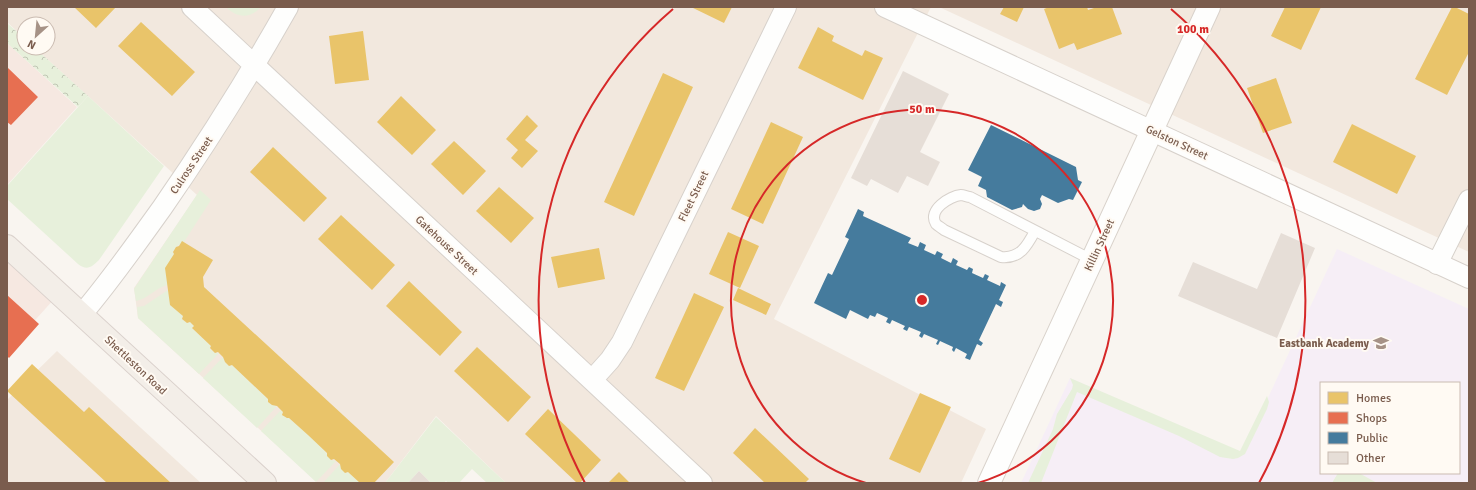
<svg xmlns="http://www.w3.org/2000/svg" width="1476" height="490" font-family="Signika,sans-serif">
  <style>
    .residential { fill: #f2e8de }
    .commercial { fill: #f6e8e1 }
    .education { fill: #f6eef6; fill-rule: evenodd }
    .green { fill: #e7f0db }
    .forest { fill: url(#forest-crowns) }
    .homes { fill: #e9c46a }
    .shops { fill: #e76f51 }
    .public { fill: #457b9d }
    .building { fill: #e6ded7 }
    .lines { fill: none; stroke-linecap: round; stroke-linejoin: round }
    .lane-casing { stroke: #d7d1cb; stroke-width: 12 }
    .street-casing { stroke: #d7d1cb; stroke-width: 22 }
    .secondary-casing { stroke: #d9d2cb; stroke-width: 24 }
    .primary-casing { stroke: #dad1cc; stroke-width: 24 }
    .lane { stroke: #fefefd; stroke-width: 10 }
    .street { stroke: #fefefd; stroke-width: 20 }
    .secondary { stroke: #fefefd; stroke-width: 22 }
    .primary { stroke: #f3eee8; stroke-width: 22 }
    .ring { fill: none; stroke: #d62828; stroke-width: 2 }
    .labels { text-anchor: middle; stroke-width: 4; stroke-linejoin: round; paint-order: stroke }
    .street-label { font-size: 11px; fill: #7a5c4d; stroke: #fffaf3 }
    .poi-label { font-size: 11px; font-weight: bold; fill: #7a5c4d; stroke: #fffaf3; text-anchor: end }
    .centre { fill: #d62828; stroke: #fffaf3; stroke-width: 2 }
    .ring-label { font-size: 12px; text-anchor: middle; font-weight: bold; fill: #d62828; stroke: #fffaf3; stroke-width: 4; stroke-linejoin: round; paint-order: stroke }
  </style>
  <defs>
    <pattern id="forest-crowns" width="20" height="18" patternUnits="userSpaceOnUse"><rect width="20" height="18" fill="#e7f0db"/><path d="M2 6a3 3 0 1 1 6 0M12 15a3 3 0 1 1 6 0" fill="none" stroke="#c0c6b4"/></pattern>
  </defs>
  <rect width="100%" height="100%" fill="#f9f5f0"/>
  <!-- residential -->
  <path class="residential" d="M7,7H931L774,319L986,429L961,483H506L436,416L385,483H318L138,318L134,288L197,195L35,48H48V24H24V38L7,22Z
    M939,7H1469V252Z
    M57,351L201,483H7V400Z"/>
  <!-- commercial -->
  <path class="commercial" d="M7,43L77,107L7,185Z
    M7,252L55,298L18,339L7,330Z"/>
  <!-- education -->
  <path class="education" d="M1337,249L1469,309V483H1021L1070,378L1242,454ZM1321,383H1459V473H1321Z"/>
  <!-- green -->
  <path class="green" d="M226,7H261C250,19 237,18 226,7Z
    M88,96L164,166L99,260C92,267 87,271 78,264L7,199V186Z
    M200,190L211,200L184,242L176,247L173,252L174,254L168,285C156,287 148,299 136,301L134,289Z
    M168,290L183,316L182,319L187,323L190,322L194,326L192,328L211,346L210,349L215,353H219L199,374L138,318L137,307L144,306Z
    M223,357L225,362L229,366L232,365L268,399V402L272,405L277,406L257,428L203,378Z
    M1070,378L1240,451L1267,396L1269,402L1267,409L1245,454L1238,458L1233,459L1220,457L1179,436L1077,392L1041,483H1028L1053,429L1057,414L1072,389L1073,385Z
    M281,410L283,412L282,415L287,418H289C303,431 321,443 331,460L336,461L316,482L261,431Z
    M436,417L506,483H487L472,469L459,483L454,482L448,483L446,481L444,483H431L419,471L408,483H385Z
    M340,464L345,473L348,472L360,483H323Z
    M1338,473H1359L1377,483H1332Z"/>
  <!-- forest -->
  <path class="forest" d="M7,23L24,38V48H35L88,96L78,107L7,43Z"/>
  <!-- homes -->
  <path class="homes" d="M74,7H116L96,28Z
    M691,7H732L724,23Z
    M1004,7H1024L1017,22L1000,14Z
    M1049,7H1087L1088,10L1097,7H1112L1122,34L1077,50L1074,43L1059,49L1044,9Z
    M1285,7H1321L1301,50L1271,36Z
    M1452,7H1455L1469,14V52L1447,95L1415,79Z
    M141,22L195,72L172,96L118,46Z
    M818,27L834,36L832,41L862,56L865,50L883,58L863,100L798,68Z
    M363,31L369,80L335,84L329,36Z
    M663,73L693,87L634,216L604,202Z
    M1276,78L1292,123L1263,133L1247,88Z
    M401,96L436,130L412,155L377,122Z
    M527,115L538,126L525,140L538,151L522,168L511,158L518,150L506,139Z
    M771,122L803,137L763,224L731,209Z
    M1352,124L1416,156L1397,194L1333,162Z
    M454,141L486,171L463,195L431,164Z
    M273,147L327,198L304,222L250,172Z
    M499,187L534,218L511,243L476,211Z
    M341,215L395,265L372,290L318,239Z
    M728,232L759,246L740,288L709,274Z
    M182,241L213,260L203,277L204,287L394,462L374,483H360L348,472L345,473L341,469L340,464L334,459L331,460L327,456V453L308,435L289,418H287L282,415L283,412L277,406L272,405L268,402V399L232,365L229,366L225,362L223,357L218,352L215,353L210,348L211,346L192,328L194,326L190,322L187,323L182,319L183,316L170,305L165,268L174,254L173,252L176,247L179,246Z
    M599,248L605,279L558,288L551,257Z
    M409,281L462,332L440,356L386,306Z
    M738,288L771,304L766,315L733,300Z
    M694,293L724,307L684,391L655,378Z
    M477,347L531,397L508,422L454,371Z
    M32,364L84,412L89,407L171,483H107L7,391Z
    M920,393L951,407L920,473L889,459Z
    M548,409L601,460L580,483H577L525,434Z
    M755,428L809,479L805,483H765L733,453Z
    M619,472L630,483H608Z"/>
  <!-- shops -->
  <path class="shops" d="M8,68L38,97L11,125L7,122Z
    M7,295L39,324L9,358L7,356Z"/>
  <!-- public -->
  <path class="public" d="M991,125L1076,167L1078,180L1082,182L1073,200L1069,199L1058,203L1042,195L1040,199L1042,204L1040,209L1034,211L1028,209L1023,204L1022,207L1012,210L987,197L986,190L978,186L982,177L968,170Z
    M858,209L864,212L863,216L911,238L908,243L918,247L920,242L926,245L924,250L935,255L937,251L943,254L941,258L951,263L953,258L958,261L956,265L967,270L969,267L973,269L972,273L983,278L985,274L989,276L987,280L1000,286L1001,282L1006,285L999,300L1003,302L1001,307L996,304L979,340L983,343L981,346L977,344L970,360L965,358L967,354L956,348L954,352L952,350L953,347L940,341L938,345L936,344L938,340L924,334L922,338L919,336L921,332L909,327L907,331L903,329L905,326L892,320L890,324L886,322L888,318L877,313L875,317L870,315L868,319L850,310L846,319L814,303L828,273L832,275L849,239L845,237Z"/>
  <!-- building -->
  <path class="building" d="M903,71L949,94L920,152L940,162L928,186L907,176L898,193L871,179L867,186L851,178Z
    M1281,233L1315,248L1277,338L1178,296L1193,262L1257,289Z
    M419,471L431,483H408Z"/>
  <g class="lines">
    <defs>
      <path id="lane" d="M1035,231C1027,246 1020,259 1001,257L944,230C942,228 938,226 936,224C927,210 950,196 961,195C964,195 967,197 970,197L1092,260"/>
      <path id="street" d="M192,7L702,483
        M885,7L1469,278
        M1437,264L1469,200
        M82,314C111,280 136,244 162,208C207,143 249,76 288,7
        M592,380L610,360L622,342L786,7"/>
      <path id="secondary" d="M989,483L1209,7"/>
      <path id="primary" d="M7,246L265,483"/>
    </defs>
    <!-- lane casing -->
    <use href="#lane" class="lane-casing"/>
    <!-- street casing -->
    <use href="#street" class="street-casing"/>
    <!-- secondary casing -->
    <use href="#secondary" class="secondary-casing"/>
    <!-- primary casing -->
    <use href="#primary" class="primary-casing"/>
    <!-- lane -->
    <use href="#lane" class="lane"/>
    <!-- street -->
    <use href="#street" class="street"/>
    <!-- secondary -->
    <use href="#secondary" class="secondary"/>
    <!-- primary -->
    <use href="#primary" class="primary"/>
  </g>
  <!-- distance rings -->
  <g class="ring">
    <path d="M866 483A191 191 0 1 1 978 483"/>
    <path d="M585 483A383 383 0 0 1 673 9M1171 9A383 383 0 0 1 1259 483"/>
  </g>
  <!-- icons -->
  <defs>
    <symbol id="school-bare" viewBox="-9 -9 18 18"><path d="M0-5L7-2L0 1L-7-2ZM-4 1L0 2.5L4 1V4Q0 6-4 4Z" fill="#a69286" stroke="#fffaf3" stroke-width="2.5" paint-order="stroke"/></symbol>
  </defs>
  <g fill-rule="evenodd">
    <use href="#school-bare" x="1370" y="332" width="22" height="22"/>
  </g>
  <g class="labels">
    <!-- street labels -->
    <g class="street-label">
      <text transform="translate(1177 142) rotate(25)" y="4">Gelston Street</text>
      <text transform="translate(191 165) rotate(-56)" y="4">Culross Street</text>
      <text transform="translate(693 196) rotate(-64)" y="4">Fleet Street</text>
      <text transform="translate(447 245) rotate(43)" y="4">Gatehouse Street</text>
      <text transform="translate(1099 245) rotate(-65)" y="4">Killin Street</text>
      <text transform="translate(136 365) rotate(43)" y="4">Shettleston Road</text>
    </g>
    <!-- poi labels -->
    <g class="poi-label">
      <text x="1369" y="347">Eastbank Academy</text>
    </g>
  </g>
  <circle cx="922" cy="300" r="6" class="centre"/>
  <g class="ring-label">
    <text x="1193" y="33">100 m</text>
    <text x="922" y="113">50 m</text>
  </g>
  <!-- border -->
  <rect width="1476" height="490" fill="none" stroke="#7a5c4d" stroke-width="16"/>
  <!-- legend -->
  <rect x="1320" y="382" width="140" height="92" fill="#fffaf3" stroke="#cabbb1"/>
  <rect x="1328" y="392" width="20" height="12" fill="#e9c46a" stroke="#cabbb1"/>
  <text x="1356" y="402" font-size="12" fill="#7a5c4d">Homes</text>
  <rect x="1328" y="412" width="20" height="12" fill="#e76f51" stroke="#cabbb1"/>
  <text x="1356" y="422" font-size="12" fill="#7a5c4d">Shops</text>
  <rect x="1328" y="432" width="20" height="12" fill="#457b9d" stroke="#cabbb1"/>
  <text x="1356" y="442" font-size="12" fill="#7a5c4d">Public</text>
  <rect x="1328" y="452" width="20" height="12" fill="#e6ded7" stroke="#cabbb1"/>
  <text x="1356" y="462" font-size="12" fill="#7a5c4d">Other</text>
  <!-- north arrow -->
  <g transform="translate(36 36) rotate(207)"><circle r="19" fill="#fffaf3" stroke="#cabbb1"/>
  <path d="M0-3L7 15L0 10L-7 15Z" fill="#a69286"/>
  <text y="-6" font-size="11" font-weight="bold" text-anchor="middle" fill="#7a5c4d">N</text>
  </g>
</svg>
